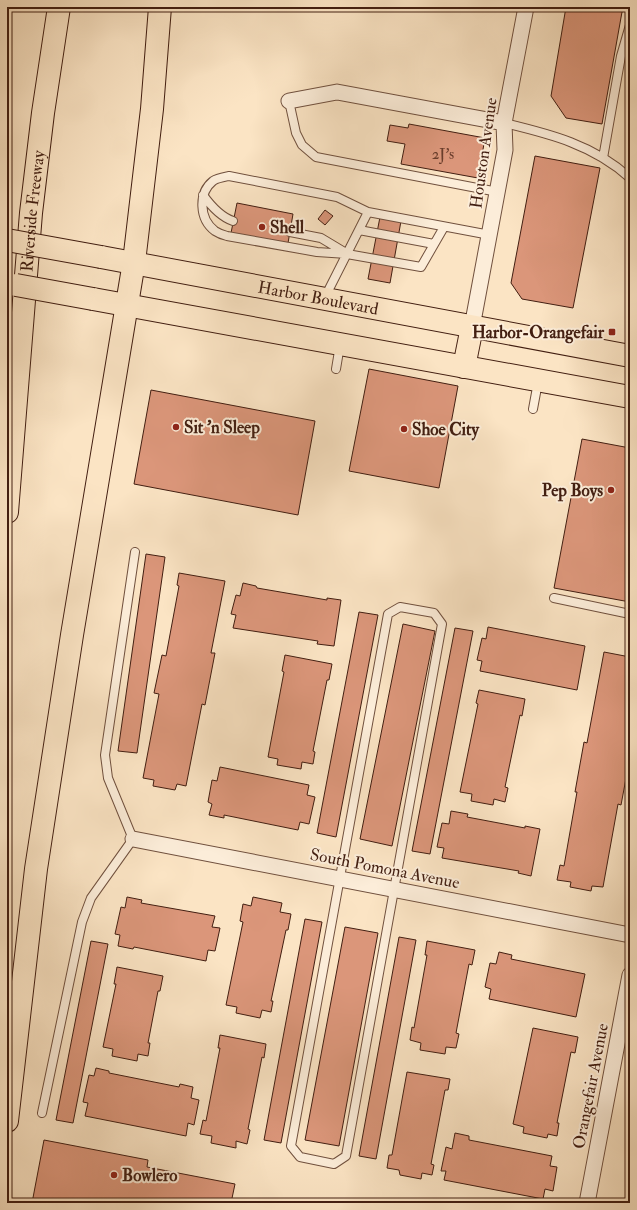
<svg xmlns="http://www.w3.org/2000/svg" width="637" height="1210" font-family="'IM FELL Double Pica',serif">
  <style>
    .building { fill: #db967a; stroke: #421e11 }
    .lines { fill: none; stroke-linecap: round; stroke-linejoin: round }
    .service-casing { stroke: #70503e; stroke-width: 10 }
    .minor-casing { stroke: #70503e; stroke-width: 17 }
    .primary-casing { stroke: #421e11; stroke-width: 24 }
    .motorway-casing { stroke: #421e11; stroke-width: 24 }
    .service { stroke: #fcedd9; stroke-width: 8 }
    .minor { stroke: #fcedd9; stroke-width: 15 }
    .primary { stroke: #fbe4c4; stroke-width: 22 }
    .motorway { stroke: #fbe4c4; stroke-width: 22 }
    .primary-bridge-casing { stroke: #421e11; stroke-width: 24; stroke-linecap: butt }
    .primary-bridge { stroke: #fbe4c4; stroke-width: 22 }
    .poi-dot { fill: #8f2418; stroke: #fcedd9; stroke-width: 1.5 }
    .labels { text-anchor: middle; stroke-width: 4; stroke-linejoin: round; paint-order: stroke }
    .number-label { font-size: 15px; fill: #683c2b }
    .street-label { font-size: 17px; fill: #421e11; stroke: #fcedd9 }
    .poi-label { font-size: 17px; font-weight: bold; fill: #421e11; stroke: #fcedd9; text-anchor: start }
  </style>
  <rect width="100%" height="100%" fill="#fbe4c4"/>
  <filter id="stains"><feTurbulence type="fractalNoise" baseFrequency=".005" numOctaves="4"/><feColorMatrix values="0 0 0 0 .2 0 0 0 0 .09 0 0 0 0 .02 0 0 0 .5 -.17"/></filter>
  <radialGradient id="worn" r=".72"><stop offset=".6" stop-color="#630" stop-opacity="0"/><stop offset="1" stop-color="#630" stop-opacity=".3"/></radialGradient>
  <!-- building -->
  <path class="building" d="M566,7H630L622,12L602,124L566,118L551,96Z
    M409,124L485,138L478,178L401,164L405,144L387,141L390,125L408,128Z
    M535,156L600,168L573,308L522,299L511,283Z
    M237,203L293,214L288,243L231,233Z
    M325,210L333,216L325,225L318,219Z
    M380,217L401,221L390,283L368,279Z
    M369,369L458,386L439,488L349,471Z
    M151,390L315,421L298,515L134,484Z
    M582,439L630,448V602L554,588Z
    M146,554L165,557L137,753L118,751Z
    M179,573L225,581L211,653H215L205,705L202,704L186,786L177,784L175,790L153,786L154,780L143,778L159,694L154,693L162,655L166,656L179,586L177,585Z
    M243,583L256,586L257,588L327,600V598L341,600L334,646L317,644L318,641L233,628L236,615L231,614L236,595L240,596Z
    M359,612L378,615L336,837L317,833Z
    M403,624L435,631L392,846L360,839Z
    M488,627L585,646L577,690L480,671L482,661L477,660L482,638L486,639Z
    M455,628L473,631L430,854L412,851Z
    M604,652L630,657V757L621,805L618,804L603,887L592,886L591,891L570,887L571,882L557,880L560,865L564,866L577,792H575L584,742L587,743Z
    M285,655L332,664L329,680H327L313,751L315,752L313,764L302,762L301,769L277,765L278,759L268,757L284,672L282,671Z
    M479,690L525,699L522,716L520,715L505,787L508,788L505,802L494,799L493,805L471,801L472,794L460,792L478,704L476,703Z
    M220,767L309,785L307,795L315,797L309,824L300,822L298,830L224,815V818L209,815L212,804L208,802L212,780L217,781Z
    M451,811L468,814L467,817L525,828V826L540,829L531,876L518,873L519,871L442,858L444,848L437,847L442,823L449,824Z
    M127,897L142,900L141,903L215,916L212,927L220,928L215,951L208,950L206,961L134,947L133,949L118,946L120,935L115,934L121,907L125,908Z
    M253,897L282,903L280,912L291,914L288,930H286L271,1001H273L271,1012L262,1010L260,1018L236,1013L237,1007L226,1005L243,922L240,921L243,904L251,906Z
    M305,919L322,922L281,1143L264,1140Z
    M345,927L378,933L339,1146L305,1140Z
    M399,937L416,940L376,1159L359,1156Z
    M91,941L108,944L73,1123L56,1120Z
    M427,941L475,950L472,965L469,964L456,1033L459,1034L456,1048L446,1047L445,1054L420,1050L421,1043L410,1040L412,1027L414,1028L427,955H425Z
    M499,952L512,955L511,959L585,974L576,1017L489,999L491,989L485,987L490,963L496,964Z
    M117,967L163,976L160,991H158L148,1043H150L148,1056L138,1054L137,1061L112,1056L113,1049L103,1047L116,984H114Z
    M533,1028L578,1037L575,1053L571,1052L557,1123H559L557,1136L548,1134L547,1138L523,1133L524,1127L513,1124Z
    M220,1035L266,1044L264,1058L262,1057L248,1129L250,1130L247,1144L236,1141V1148L211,1143L212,1136L200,1134L203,1120L206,1121L220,1048H218Z
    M96,1068L109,1071V1073L179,1087L180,1084L193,1087L191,1098L199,1100L194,1125L188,1123L186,1136L85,1116L88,1103L83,1102L89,1075L94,1076Z
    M407,1072L450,1079L448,1090H445L431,1164L434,1165L432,1175L422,1173L421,1179L400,1175L399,1170L387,1168L389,1155H392Z
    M455,1133L469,1136V1140L552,1156L550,1166L557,1167L553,1191L545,1189L543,1199L444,1180L446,1171H441L446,1147L452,1149Z
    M44,1140L148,1160L147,1167L235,1184L231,1203H32Z"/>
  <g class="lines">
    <defs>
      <path id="service" d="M289,101L296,133L302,145L316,157L498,192
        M504,123C550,134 594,145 630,178
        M603,158L621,56L630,25
        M203,195C211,206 221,217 233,221
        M368,212L337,197L229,176C224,177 217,178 213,181C198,193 199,219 215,231C218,233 223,235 227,236L317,252L347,254L421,267L444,227
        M359,230L434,244
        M290,232L321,238L346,253
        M325,297L368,212L490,235
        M336,369L340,345
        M533,409L538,382
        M554,598L630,614
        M400,607L434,613L442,624L346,1156L334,1164L300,1157L291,1146L388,614Z
        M619,1035L630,1037
        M42,1113L82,922L91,898L133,839L108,778L105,755L135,552"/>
      <path id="minor" d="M289,101L337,92L504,123
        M472,327L505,150L504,123L526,7
        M133,839L630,935
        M587,1203L630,975"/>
      <g id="primary">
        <path id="s1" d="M101,257L630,356"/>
        <path d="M93,299L630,397"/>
        <path d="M464,367L472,327"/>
      </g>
      <g id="motorway">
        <path id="s2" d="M7,512L31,213L43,113L59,7"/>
        <path d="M7,1121L36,869L72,635L134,262L152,109L160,7"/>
      </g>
    </defs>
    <!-- service casing -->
    <use href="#service" class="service-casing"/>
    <!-- minor casing -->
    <use href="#minor" class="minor-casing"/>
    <!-- primary casing -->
    <use href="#primary" class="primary-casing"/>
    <!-- motorway casing -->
    <use href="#motorway" class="motorway-casing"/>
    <!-- service -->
    <use href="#service" class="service"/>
    <!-- minor -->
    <use href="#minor" class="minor"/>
    <!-- primary -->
    <use href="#primary" class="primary"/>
    <!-- motorway -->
    <use href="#motorway" class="motorway"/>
    <defs>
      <path id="primary-bridge" d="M7,240L101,257
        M16,285L93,299"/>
    </defs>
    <!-- primary-bridge casing -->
    <use href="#primary-bridge" class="primary-bridge-casing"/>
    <!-- primary-bridge -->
    <use href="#primary-bridge" class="primary-bridge"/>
  </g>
  <!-- markers -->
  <g class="poi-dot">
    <circle cx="262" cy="227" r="4"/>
    <rect x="608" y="328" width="8" height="8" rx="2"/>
    <circle cx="176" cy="427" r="4"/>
    <circle cx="404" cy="429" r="4"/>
    <circle cx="611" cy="490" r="4"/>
    <circle cx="114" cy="1175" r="4"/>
  </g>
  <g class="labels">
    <!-- number labels -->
    <g class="number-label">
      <text x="443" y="159">2J's</text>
    </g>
    <!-- street labels -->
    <g class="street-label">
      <text transform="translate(483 153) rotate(-82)" y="6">Houston Avenue</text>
      <text dy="6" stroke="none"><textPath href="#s2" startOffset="302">Riverside Freeway</textPath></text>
      <text dy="6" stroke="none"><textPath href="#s1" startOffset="221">Harbor Boulevard</textPath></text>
      <text transform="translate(385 868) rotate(11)" y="6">South Pomona Avenue</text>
      <text transform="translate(590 1086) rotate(-79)" y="6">Orangefair Avenue</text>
    </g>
    <!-- poi labels -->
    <g class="poi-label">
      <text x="270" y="233">Shell</text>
      <text x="604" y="338" text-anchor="end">Harbor-Orangefair</text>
      <text x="184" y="433">Sit 'n Sleep</text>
      <text x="412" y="435">Shoe City</text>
      <text x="603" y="496" text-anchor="end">Pep Boys</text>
      <text x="122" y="1181">Bowlero</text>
    </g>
  </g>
  <!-- margin -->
  <rect width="637" height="1210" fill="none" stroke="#fbe4c4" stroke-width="24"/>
  <rect x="8" y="8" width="621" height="1194" fill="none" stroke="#421e11" stroke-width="2"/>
  <rect x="12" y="12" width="613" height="1186" fill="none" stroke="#421e11"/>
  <rect width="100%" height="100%" filter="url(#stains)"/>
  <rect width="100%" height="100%" fill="url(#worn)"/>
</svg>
